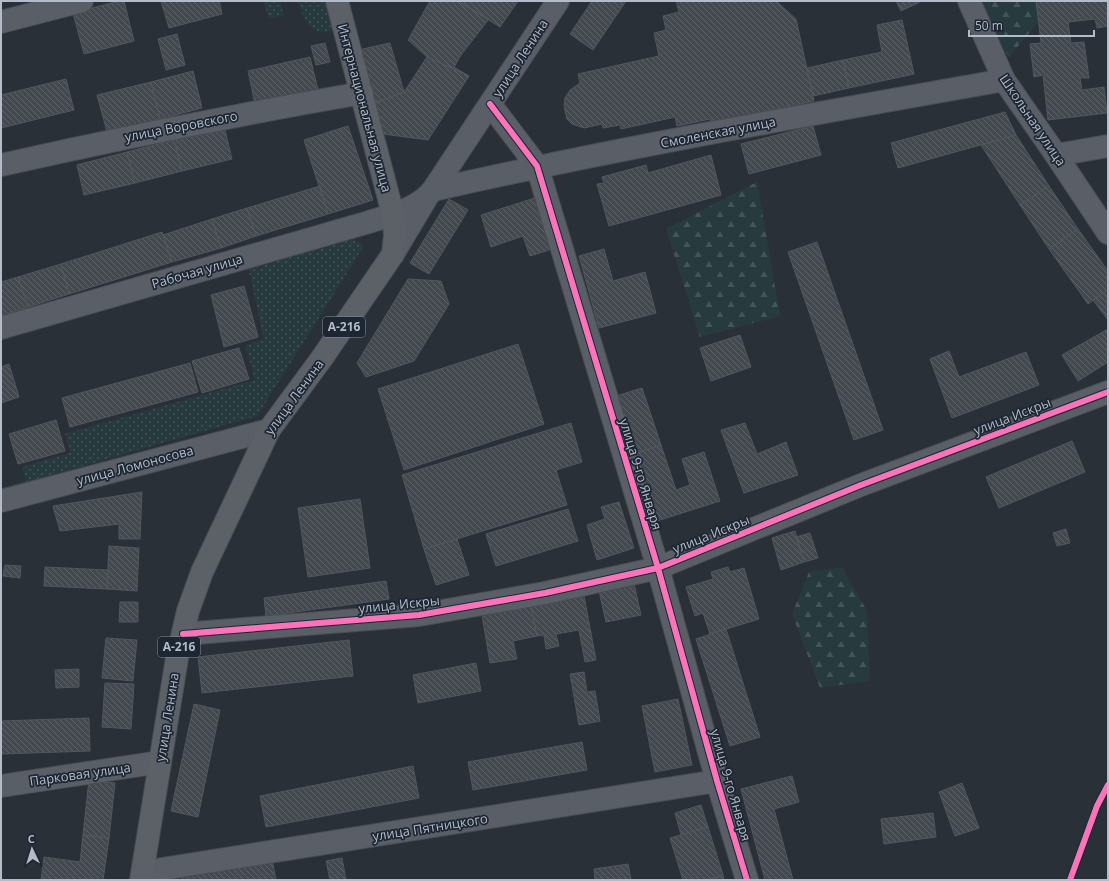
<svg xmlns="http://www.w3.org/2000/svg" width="1109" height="881" font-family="'Open Sans',sans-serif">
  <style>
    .grass { fill: url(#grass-dots) }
    .forest { fill: url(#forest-firs) }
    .building { fill: url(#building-back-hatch); stroke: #52575f }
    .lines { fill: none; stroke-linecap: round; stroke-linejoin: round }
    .minor-casing { stroke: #484c53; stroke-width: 24 }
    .major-casing { stroke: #484c55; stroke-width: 24 }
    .minor { stroke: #5a5e66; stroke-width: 22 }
    .major { stroke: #5c6168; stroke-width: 22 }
    .cycleway-casing { stroke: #1d2633; stroke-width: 8 }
    .cycleway { stroke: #fb73b8; stroke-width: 6 }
    .labels { text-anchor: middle; stroke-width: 3.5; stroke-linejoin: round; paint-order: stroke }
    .shield { fill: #1d2633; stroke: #878f9c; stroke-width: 1 }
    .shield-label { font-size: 12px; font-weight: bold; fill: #b4bcc9 }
    .street-label { font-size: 13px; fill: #b4bcc9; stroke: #1d2633 }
  </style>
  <defs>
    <pattern id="grass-dots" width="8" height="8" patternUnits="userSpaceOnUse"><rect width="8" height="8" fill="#273a3e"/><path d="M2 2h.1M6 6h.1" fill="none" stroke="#445559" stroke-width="1.8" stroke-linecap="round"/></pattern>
    <pattern id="forest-firs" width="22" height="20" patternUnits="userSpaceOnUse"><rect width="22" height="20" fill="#273a3e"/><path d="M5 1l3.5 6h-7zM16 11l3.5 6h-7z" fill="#445559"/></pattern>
    <pattern id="building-back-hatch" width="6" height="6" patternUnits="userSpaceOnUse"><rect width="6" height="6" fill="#444950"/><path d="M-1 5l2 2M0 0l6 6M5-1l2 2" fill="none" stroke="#5d6168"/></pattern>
  </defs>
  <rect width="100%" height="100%" fill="#2a3038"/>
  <!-- grass -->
  <path class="grass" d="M270,1H280L284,15L269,19L264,3Z
    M298,1H330L338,29C333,30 327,33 322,32C308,30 301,14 298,1Z
    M354,239L364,246L257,416L26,482L22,467L70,453L65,434L255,380L245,345L264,340L248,266Z"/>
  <!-- forest -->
  <path class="forest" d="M996,1H1056L1009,57L978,4Z
    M757,182L780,316L700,337L666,229Z
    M842,567L867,611L870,681L820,688L792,614L809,572Z"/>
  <!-- building -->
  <path class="building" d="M119,1H124L134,41L84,54L73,13Z
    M161,1H219L222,14L169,28Z
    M430,1H458L489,19L461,55L454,67L469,76L427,57L408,40Z
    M458,1H518L500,27Z
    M592,1H626L593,50L570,34Z
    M676,1H776L796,19L814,101L711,123L710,119L677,126L675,117L621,129L620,125L603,128L602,124L584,128L572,124L567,119L564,106L565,98L570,90L580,83L578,74L659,56L654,33L666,30L663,16L679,12Z
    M896,1H922L901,11Z
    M1036,1H1108V26L1097,28L1095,19L1068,22L1071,43L1084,42L1089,78H1080L1082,90L1104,87L1107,113L1048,120L1043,75L1034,77L1030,44L1041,43Z
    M902,20L914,74L849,88L843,60L882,52L877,25Z
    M177,34L185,65L166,70L158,39Z
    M325,43L330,62L316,65L311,46Z
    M390,43L404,92L372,104L358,50Z
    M310,57L318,90L255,104L248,71Z
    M427,57L469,76L428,140L383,134L372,104L404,92Z
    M843,60L849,88L813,96L807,68Z
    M193,71L202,108L160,119L151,82Z
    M66,79L74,110L1,128V95Z
    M151,82L160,119L107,132L97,95Z
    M1005,112L1016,135L898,168L891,143Z
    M348,126L373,200L328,214L304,140Z
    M813,126L821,155L749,174L741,144Z
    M225,130L232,159L182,171L174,140Z
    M1016,135L1049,186L1020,205L981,145Z
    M174,140L182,171L135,183L127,152Z
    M127,152L135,183L84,195L77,165Z
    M711,155L721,195L609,226L597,184L604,183L602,177L646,165L648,173Z
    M320,186L328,214L256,236L247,208Z
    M1049,186L1078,229L1049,249L1020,205Z
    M538,197L555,248L530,256L523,236L491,247L481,215Z
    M449,199L468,210L429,274L410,263Z
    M247,208L256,236L221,248L212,219Z
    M212,219L221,248L172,262L163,235Z
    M1078,229L1108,271V289L1088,304L1049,249Z
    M162,232L172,262L69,294L61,264Z
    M817,242L883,430L854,440L788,252Z
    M604,249L613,281L645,272L656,313L599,328L579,256Z
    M61,264L69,294L28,307L18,277Z
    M18,277L28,307L1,316V282Z
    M408,279L441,281L449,304L414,361L366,377L357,363Z
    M244,286L258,337L224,347L211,295Z
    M1108,290V320L1093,300Z
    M1108,329V362L1078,381L1062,355Z
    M740,335L751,367L711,381L700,348Z
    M518,344L544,424L404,470L378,389Z
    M239,348L249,379L202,393L192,361Z
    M949,351L959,377L1026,352L1039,385L952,418L930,359Z
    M190,363L198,392L70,427L62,398Z
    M9,364L19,397L1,403V367Z
    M642,388L661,445L634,454L616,396Z
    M56,420L65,451L18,464L9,434Z
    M571,423L582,462L556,470L567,505L424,549L402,475Z
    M745,423L757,454L786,442L798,475L744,493L721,430Z
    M1072,441L1085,472L999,508L986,477Z
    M661,445L676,490L690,485L682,459L704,452L720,501L657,521L634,454Z
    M142,492L140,539H119V524L60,531L53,506Z
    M360,499L370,568L308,577L298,508Z
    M619,502L634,548L597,560L587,525L605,519L601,507Z
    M568,509L578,541L496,566L486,534Z
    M1066,529L1070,543L1057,546L1053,533Z
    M795,531L804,562L781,570L772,538Z
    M810,533L818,558L804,562L796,537Z
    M457,539L469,575L436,585L424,549Z
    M109,546L139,548L137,591L107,589Z
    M5,565L21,566L20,578L3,576Z
    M45,567L108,570L107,589L44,586Z
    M728,567L730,572L744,568L759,619L710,634L703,613L695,616L686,587L713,579L711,572Z
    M386,581L389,599L266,616L264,598Z
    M634,584L641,615L606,622L599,591Z
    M584,596L596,660L585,662L579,630L556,634L559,646L546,649L544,635L537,636L531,606Z
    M120,602H138V622H119Z
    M531,606L537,636L513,641L517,659L490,663L482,615Z
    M726,629L760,737L730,746L696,639Z
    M106,638L137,640L133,681L102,678Z
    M349,640L353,676L202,693L198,657Z
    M476,663L481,691L418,703L413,675Z
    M79,669V687L56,688L55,670Z
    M584,672L587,692L595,691L600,721L579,725L570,674Z
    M105,683L134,684L131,729L102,727Z
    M678,699L692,765L655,772L642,706Z
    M194,704L220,710L198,817L171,811Z
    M89,718L90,751L1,754V721Z
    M582,742L587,770L473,790L468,762Z
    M413,766L419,798L266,827L260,796Z
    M792,776L799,802L774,809L793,880H765L741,789Z
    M89,780L115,783L109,838L83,835Z
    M962,783L979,828L955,836L939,792Z
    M701,805L708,827L681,835L675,813Z
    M933,813L936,837L884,844L881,819Z
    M708,827L723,875L707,880H683L670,838Z
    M83,835L109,838L103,880H41L44,857L80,862Z
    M342,858L346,880H330L326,861Z
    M272,859L276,880H182L181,874Z
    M628,864L631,880H595L594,869Z
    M723,875L724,880H707Z"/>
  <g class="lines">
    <defs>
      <path id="minor" d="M969,1L1004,80L1056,155L1108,233
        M1,22L82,1
        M490,104L537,166L658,568L717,781L747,880
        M1056,155L1108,146
        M1,165C121,138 241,114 362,93
        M433,190C622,147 813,114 1004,80
        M393,254L427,197
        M1,328L369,222C391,215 418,209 433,190L558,1
        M1,501L269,430
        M183,634L419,615L545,593L658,568L861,485L1108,392
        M1,786L160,762
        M143,872L717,781"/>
      <path id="major" d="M141,880L177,658L188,611L202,572L269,430L322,358L393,254L395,235L393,214L337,1"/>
    </defs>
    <!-- minor casing -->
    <use href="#minor" class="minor-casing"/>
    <!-- major casing -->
    <use href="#major" class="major-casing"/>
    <!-- minor -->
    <use href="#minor" class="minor"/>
    <!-- major -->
    <use href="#major" class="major"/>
    <defs>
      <path id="cycleway" d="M490,104L537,166L658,568L717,781L747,880
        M183,634L419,615L545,593L658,568L861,485L1108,392
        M1070,880L1097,806L1108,785"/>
    </defs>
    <!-- cycleway casing -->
    <use href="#cycleway" class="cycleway-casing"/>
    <!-- cycleway -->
    <use href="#cycleway" class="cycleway"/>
  </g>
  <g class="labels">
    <!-- shield labels -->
    <g class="shield">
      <rect x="323" y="317" width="42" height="20" rx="3"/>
      <rect x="158" y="637" width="42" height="20" rx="3"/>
    </g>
    <g class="shield-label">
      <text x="344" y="331">А-216</text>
      <text x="179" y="651">А-216</text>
    </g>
    <!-- street labels -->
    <g class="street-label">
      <text transform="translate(520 58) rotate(-57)" y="5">улица Ленина</text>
      <text transform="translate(365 108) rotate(75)" y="5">Интернациональная улица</text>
      <text transform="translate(1033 120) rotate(56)" y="5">Школьная улица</text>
      <text transform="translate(181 126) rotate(-11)" y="5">улица Воровского</text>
      <text transform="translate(718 132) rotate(-11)" y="5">Смоленская улица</text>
      <text transform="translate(197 271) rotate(-16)" y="5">Рабочая улица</text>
      <text transform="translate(294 397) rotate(-54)" y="5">улица Ленина</text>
      <text transform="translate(1012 416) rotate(-21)" y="5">улица Искры</text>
      <text transform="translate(135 465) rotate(-15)" y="5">улица Ломоносова</text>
      <text transform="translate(641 474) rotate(73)" y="5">улица 9-го Января</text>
      <text transform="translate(711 534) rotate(-22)" y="5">улица Искры</text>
      <text transform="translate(399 604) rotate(-6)" y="5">улица Искры</text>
      <text transform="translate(167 717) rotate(-81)" y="5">улица Ленина</text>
      <text transform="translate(80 774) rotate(-8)" y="5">Парковая улица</text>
      <text transform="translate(731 785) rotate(74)" y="5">улица 9-го Января</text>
      <text transform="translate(430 827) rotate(-9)" y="5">улица Пятницкого</text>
    </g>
  </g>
  <!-- border -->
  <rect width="1109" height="881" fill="none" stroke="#b4bcc9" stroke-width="4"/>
  <!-- north arrow -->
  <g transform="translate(32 849) rotate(356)" stroke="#1d2633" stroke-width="3" paint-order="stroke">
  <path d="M0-3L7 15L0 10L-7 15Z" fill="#b4bcc9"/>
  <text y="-6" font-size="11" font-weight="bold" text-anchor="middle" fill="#b4bcc9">С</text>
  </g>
  <!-- scale -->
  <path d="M969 30v6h125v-6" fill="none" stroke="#b4bcc9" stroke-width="2"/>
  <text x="975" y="30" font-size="12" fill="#b4bcc9" stroke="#1d2633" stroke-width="3" paint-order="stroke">50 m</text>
</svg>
